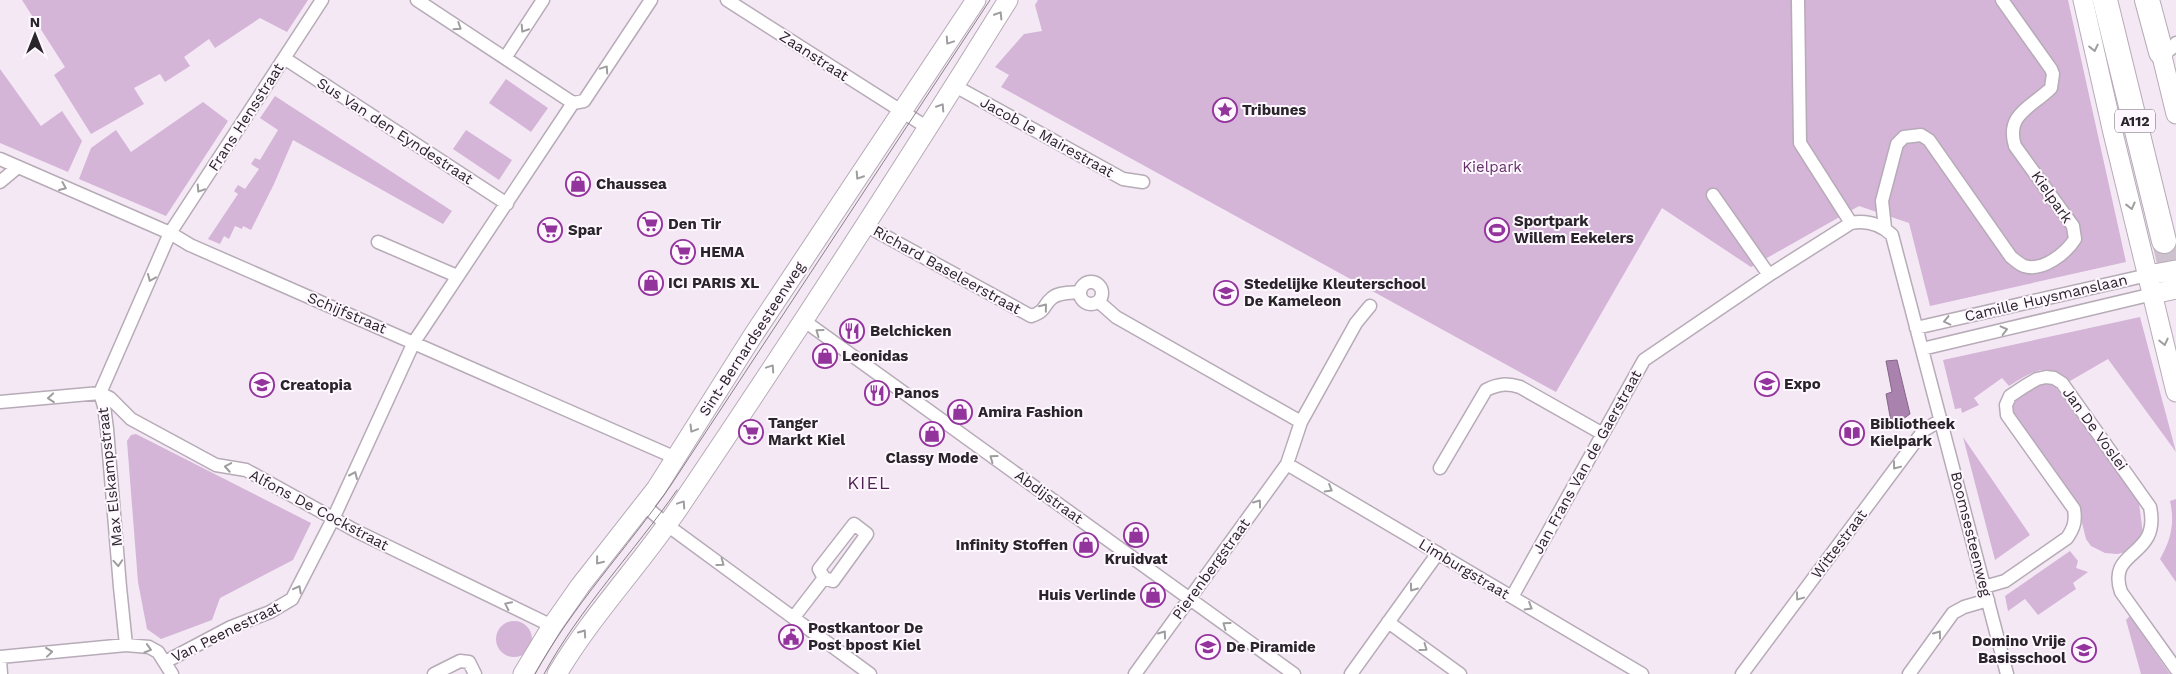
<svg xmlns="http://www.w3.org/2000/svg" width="2176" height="674" font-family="'Work Sans',sans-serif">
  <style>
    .green { fill: #d4b4d7 }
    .water { fill: #aa82ae; stroke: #846686 }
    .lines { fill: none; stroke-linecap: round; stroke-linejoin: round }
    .highway-tunnel { stroke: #ccc1cc; stroke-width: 24; stroke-dasharray: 24 12; stroke-linecap: butt }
    .street-casing { stroke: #b6abb7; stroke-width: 15 }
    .secondary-casing { stroke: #b6abb7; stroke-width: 21 }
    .highway-casing { stroke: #b6abb7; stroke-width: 26 }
    .street { stroke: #fff; stroke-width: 12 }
    .secondary { stroke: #fff; stroke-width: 19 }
    .highway { stroke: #fff; stroke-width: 24 }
    .tram { stroke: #888089; stroke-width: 1 }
    .oneway { stroke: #9f9d9f }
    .labels { text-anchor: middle; stroke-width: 4; stroke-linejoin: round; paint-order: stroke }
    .shield { fill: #fef7ff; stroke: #6a646a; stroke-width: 1 }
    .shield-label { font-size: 14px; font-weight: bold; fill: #2a252a }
    .street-label { font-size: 15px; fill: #2a252a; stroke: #fef7ff }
    .poi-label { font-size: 15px; font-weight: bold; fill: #2a252a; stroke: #fef7ff; text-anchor: start }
    .park-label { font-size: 15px; fill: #622f67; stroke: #fef7ff }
    .quarter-label { font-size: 18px; letter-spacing: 1px; fill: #502254; stroke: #fef7ff }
  </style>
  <rect width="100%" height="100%" fill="#f4e8f5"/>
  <!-- green -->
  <path class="green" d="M22,0H308L287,32L260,18L215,48L209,39L184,57L190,66L165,82L160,74L134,88L144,104L91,134L54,75L65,67Z
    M1038,0H2068L2126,262L1930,306L1909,223L1859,206L1751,267L1662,208L1556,392L1001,87L1009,75L995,67L1024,34L1042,31L1035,5Z
    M0,69L41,126L62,111L82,141L68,172L0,143Z
    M506,79L548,108L531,132L489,103Z
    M275,96L452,211L443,224L293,140L274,184L251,230L243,226L242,229L235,226L229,239L224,236L220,244L208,239L238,194L234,191L238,185L245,189L259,169L251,164L255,158L260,160L278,130L260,118Z
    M203,102L228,121L166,216L79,179L91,148L116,130L131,152Z
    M466,130L512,160L499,180L453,149Z
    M2140,317L2176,452L2108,359L2070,381C2047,360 2032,372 2009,386L2002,378L1974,398L1979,405L1962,413L1961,408L1955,409L1943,360Z
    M2042,382L2055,386L2139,503L2143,534L2135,545L2127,552L2117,554L2105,553L2091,546L2086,539L2079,511L2009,413L2010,403Z
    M136,434L311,523L293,560L220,598L212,620L161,639L147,629L138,582L127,441L131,435Z
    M1963,437L2030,535L1995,560Z
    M2176,499V582L2160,559C2171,540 2175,523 2170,501Z
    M2070,551L2078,561L2076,568L2088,572L2073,583L2076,589L2038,615L2025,599L2008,611L2005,596Z
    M2130,616L2170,674H2141L2126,620Z
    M496 639a18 18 0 1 1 36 0a18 18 0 1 1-36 0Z"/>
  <!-- water -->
  <path class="water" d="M1897,360L1910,414L1892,427L1886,394L1892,392L1886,361Z"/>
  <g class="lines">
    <!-- highway-tunnel -->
    <path class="highway-tunnel" d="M2164,241L2176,293"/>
    <defs>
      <path id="street" d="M417,0L573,103
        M727,0L928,128
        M1798,0L1800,143L1851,223
        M2161,52L2171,49L2176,43
        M284,58L507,204
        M505,58L543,0
        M955,86L1123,179L1143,182
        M573,103L584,101L651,0
        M0,159L170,233L190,245L676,458
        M0,182L18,167
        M1713,195L1769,275
        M865,225L1031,316C1047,311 1042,306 1052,298C1059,292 1071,293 1080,292
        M1885,228L1882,201L1897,144L1904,137L1921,135L1929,140L2011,257C2015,260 2019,264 2024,266C2043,272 2066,253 2075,239L2073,226L2015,146C2005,114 2032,107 2051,88L2053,74L2051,69L2002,0
        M378,242L457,276
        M1080 293a11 11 0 1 1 22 0a11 11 0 1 1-22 0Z
        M1099,302L1116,317L1301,422
        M803,320L1294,674
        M1916,328L2148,275
        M1922,349L2153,294
        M0,402L100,393L110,398L131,419L216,465L246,470L356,531L552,626
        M1287,464L1642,674
        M1440,468L1486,390C1498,384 1507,383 1520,387L1603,434
        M644,505L667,525L870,674
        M854,524L867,534L833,581L824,578L819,569Z
        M1984,587L2005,581L2067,538C2074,528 2076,521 2074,509L2007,415L2006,405L2010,396L2025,386L2037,379L2046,377L2054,378L2062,383L2150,507C2161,559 2106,548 2121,592L2176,669
        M1512,597L1644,360L1769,275L1851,223C1867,220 1880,224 1892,235L2007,674
        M794,617L824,578
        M1388,622L1460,674
        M126,645L120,587L107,429L104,406L100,393L170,233L322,0
        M0,657L126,645L149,647L158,652L172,674
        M0,660L1,674
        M165,662L231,627L270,612L292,599L333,519L414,342L573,103
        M434,674L460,661L469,662L475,674
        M1135,674L1287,464L1301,422L1356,323L1370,306
        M1351,674L1438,553
        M1742,674L1924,430L1941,420
        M1909,674L1953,613L1964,607L1988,600"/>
      <path id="secondary" d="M2083,0L2113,133L2176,392
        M2158,40L2176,114
        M2148,275L2176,270
        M2153,294L2176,289
        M523,674L552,626L580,586L656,489L752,337L976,0
        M557,674C593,613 643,562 682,503C794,337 903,169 1008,0"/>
      <path id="highway" d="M2105,0L2164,241
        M2147,0L2161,52"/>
    </defs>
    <!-- street casing -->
    <use href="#street" class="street-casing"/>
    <!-- secondary casing -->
    <use href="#secondary" class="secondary-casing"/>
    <!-- highway casing -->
    <use href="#highway" class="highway-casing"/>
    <!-- street -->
    <use href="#street" class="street"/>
    <!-- secondary -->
    <use href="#secondary" class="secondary"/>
    <!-- highway -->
    <use href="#highway" class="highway"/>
    <!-- tram -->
    <path class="tram" d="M535,674C572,606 627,549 671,485L990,0
      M544,674C580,608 634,552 677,490"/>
  </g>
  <!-- one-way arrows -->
  <defs><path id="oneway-chevron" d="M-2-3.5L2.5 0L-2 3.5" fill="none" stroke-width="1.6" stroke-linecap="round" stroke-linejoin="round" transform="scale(1.25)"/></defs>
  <g class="oneway">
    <use href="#oneway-chevron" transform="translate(999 15) rotate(-58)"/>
    <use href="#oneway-chevron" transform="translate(458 27) rotate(33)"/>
    <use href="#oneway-chevron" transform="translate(524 29) rotate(123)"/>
    <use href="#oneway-chevron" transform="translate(949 41) rotate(124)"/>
    <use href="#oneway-chevron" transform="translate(2094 48) rotate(78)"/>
    <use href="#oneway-chevron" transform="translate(605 69) rotate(-56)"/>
    <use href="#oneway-chevron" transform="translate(941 107) rotate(-57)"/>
    <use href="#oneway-chevron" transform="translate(859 176) rotate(123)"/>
    <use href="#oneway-chevron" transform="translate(63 187) rotate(23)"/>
    <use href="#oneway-chevron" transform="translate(200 189) rotate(123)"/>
    <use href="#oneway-chevron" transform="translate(2131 206) rotate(76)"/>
    <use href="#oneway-chevron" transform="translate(151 278) rotate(113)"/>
    <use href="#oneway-chevron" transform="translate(1044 307) rotate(-51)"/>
    <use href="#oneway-chevron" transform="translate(1947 321) rotate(167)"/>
    <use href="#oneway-chevron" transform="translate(2004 330) rotate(-14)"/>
    <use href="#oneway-chevron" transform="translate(819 332) rotate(-144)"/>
    <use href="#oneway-chevron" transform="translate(2164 342) rotate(77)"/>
    <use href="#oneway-chevron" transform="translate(771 368) rotate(-56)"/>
    <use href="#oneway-chevron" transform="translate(51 398) rotate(175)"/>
    <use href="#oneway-chevron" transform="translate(693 429) rotate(121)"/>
    <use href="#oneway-chevron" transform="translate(993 458) rotate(-144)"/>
    <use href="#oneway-chevron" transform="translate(1896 466) rotate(127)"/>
    <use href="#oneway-chevron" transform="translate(228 467) rotate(-170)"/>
    <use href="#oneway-chevron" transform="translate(354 475) rotate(-66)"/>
    <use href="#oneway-chevron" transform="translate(1329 489) rotate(31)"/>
    <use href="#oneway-chevron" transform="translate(1258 503) rotate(-54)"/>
    <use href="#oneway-chevron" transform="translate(682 504) rotate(-56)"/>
    <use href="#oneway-chevron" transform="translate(599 561) rotate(129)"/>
    <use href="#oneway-chevron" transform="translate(118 563) rotate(86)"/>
    <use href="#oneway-chevron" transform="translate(721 563) rotate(36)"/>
    <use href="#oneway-chevron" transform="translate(1413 588) rotate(126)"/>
    <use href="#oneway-chevron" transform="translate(298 589) rotate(-62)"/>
    <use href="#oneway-chevron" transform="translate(1799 597) rotate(127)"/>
    <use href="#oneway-chevron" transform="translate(508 605) rotate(-154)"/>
    <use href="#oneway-chevron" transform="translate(1529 607) rotate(31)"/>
    <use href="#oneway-chevron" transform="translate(1226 625) rotate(-144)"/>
    <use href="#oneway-chevron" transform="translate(583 633) rotate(-55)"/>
    <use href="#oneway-chevron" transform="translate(1163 634) rotate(-54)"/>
    <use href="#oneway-chevron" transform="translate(1938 634) rotate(-54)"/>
    <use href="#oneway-chevron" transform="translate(1424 648) rotate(36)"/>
    <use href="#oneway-chevron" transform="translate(148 649) rotate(17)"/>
    <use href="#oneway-chevron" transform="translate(49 652) rotate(-6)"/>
  </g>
  <!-- icons -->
  <defs>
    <symbol id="sight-ring" viewBox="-11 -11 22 22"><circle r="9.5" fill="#fef7ff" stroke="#93349d" stroke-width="1.5"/><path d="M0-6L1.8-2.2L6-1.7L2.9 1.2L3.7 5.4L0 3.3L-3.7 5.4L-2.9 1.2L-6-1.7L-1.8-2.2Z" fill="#93349d"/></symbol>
    <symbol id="shop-ring" viewBox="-11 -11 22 22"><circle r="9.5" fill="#fef7ff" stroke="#93349d" stroke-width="1.5"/><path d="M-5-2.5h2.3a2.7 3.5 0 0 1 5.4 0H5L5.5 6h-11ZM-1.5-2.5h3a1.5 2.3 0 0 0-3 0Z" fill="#93349d"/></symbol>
    <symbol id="supermarket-ring" viewBox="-11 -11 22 22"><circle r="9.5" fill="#fef7ff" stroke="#93349d" stroke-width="1.5"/><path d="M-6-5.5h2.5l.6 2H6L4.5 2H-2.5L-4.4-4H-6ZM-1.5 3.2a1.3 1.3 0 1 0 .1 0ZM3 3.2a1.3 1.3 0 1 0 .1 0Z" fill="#93349d"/></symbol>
    <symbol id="stadium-ring" viewBox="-11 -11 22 22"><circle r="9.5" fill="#fef7ff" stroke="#93349d" stroke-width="1.5"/><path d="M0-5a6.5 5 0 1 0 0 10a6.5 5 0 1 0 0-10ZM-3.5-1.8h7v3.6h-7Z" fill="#93349d"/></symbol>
    <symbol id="school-ring" viewBox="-11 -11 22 22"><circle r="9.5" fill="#fef7ff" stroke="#93349d" stroke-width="1.5"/><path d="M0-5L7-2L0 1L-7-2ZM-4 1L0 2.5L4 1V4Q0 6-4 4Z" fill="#93349d"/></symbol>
    <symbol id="restaurant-ring" viewBox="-11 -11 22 22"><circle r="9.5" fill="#fef7ff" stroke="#93349d" stroke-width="1.5"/><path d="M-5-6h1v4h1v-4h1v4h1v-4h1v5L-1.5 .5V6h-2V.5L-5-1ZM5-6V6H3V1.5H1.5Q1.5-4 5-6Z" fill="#93349d"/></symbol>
    <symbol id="library-ring" viewBox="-11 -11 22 22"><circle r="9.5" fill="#fef7ff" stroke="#93349d" stroke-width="1.5"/><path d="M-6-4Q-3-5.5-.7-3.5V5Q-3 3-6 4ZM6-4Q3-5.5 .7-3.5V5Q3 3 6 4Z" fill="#93349d"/></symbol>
    <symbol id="civic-ring" viewBox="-11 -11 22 22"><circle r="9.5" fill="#fef7ff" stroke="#93349d" stroke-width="1.5"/><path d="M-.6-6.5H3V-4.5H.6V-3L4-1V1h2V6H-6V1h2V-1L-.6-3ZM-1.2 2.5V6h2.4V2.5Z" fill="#93349d"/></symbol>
  </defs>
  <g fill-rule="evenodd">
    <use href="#sight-ring" x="1211" y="96" width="28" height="28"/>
    <use href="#shop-ring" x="564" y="170" width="28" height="28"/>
    <use href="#supermarket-ring" x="636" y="210" width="28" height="28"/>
    <use href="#supermarket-ring" x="536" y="216" width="28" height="28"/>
    <use href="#stadium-ring" x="1483" y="216" width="28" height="28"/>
    <use href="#supermarket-ring" x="669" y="238" width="28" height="28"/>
    <use href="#shop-ring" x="637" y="269" width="28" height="28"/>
    <use href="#school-ring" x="1212" y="279" width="28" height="28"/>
    <use href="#restaurant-ring" x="838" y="317" width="28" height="28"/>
    <use href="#shop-ring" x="811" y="342" width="28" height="28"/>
    <use href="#school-ring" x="1753" y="370" width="28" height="28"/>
    <use href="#school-ring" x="248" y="371" width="28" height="28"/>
    <use href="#restaurant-ring" x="863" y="379" width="28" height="28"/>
    <use href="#shop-ring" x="946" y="398" width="28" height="28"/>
    <use href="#supermarket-ring" x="737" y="418" width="28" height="28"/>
    <use href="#library-ring" x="1838" y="419" width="28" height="28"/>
    <use href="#shop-ring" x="918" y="420" width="28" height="28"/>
    <use href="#shop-ring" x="1122" y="521" width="28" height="28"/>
    <use href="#shop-ring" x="1072" y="531" width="28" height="28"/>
    <use href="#shop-ring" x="1139" y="581" width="28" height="28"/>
    <use href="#civic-ring" x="777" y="623" width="28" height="28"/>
    <use href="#school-ring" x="1194" y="633" width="28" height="28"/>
    <use href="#school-ring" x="2070" y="636" width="28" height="28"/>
  </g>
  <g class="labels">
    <!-- shield labels -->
    <rect class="shield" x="2115" y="109.5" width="40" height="23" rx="4"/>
    <g class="shield-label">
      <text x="2135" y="126">A112</text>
    </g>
    <!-- street labels -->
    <g class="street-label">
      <text transform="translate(814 56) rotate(33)" y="5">Zaanstraat</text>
      <text transform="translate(246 117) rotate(-57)" y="5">Frans Hensstraat</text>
      <text transform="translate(395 131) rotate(33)" y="5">Sus Van den Eyndestraat</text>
      <text transform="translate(1047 137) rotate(29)" y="5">Jacob le Mairestraat</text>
      <text transform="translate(2052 197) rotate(55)" y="5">Kielpark</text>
      <text transform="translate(947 270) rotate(29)" y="5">Richard Baseleerstraat</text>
      <text transform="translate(2046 298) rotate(-13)" y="5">Camille Huysmanslaan</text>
      <text transform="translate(347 313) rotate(23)" y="5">Schijfstraat</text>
      <text transform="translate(752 339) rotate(-57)" y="5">Sint-Bernardsesteenweg</text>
      <text transform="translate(2095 429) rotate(54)" y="5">Jan De Voslei</text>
      <text transform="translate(1587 462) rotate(-61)" y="5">Jan Frans Van de Gaerstraat</text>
      <text transform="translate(110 477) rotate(-96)" y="5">Max Elskampstraat</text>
      <text transform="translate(1049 497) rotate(36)" y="5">Abdijstraat</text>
      <text transform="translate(319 510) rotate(28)" y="5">Alfons De Cockstraat</text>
      <text transform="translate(1971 534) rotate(76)" y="5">Boomsesteenweg</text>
      <text transform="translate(1839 544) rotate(-53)" y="5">Wittestraat</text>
      <text transform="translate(1211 569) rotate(-54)" y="5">Pierenbergstraat</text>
      <text transform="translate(1464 569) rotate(31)" y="5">Limburgstraat</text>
      <text transform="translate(226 632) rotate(-26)" y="5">Van Peenestraat</text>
    </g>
    <!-- poi labels -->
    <g class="poi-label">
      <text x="1242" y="115">Tribunes</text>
      <text x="596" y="189">Chaussea</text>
      <text x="1514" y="226">Sportpark<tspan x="1514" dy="17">Willem Eekelers</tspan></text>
      <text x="668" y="229">Den Tir</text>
      <text x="568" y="235">Spar</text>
      <text x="700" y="257">HEMA</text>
      <text x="668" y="288">ICI PARIS XL</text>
      <text x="1244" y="289">Stedelijke Kleuterschool<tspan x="1244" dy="17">De Kameleon</tspan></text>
      <text x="870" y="336">Belchicken</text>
      <text x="842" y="361">Leonidas</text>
      <text x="1784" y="389">Expo</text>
      <text x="280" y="390">Creatopia</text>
      <text x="894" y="398">Panos</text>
      <text x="978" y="417">Amira Fashion</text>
      <text x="768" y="428">Tanger<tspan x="768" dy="17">Markt Kiel</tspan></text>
      <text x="1870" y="429">Bibliotheek<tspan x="1870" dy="17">Kielpark</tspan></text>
      <text x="932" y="463" text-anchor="middle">Classy Mode</text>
      <text x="1068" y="550" text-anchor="end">Infinity Stoffen</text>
      <text x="1136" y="564" text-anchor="middle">Kruidvat</text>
      <text x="1136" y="600" text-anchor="end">Huis Verlinde</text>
      <text x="808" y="633">Postkantoor De<tspan x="808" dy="17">Post bpost Kiel</tspan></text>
      <text x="2066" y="646" text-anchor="end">Domino Vrije<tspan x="2066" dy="17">Basisschool</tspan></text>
      <text x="1226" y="652">De Piramide</text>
    </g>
    <!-- park labels -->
    <g class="park-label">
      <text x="1492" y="172">Kielpark</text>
    </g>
    <!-- quarter labels -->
    <g class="quarter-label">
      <text x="869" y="489">KIEL</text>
    </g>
  </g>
  <!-- north arrow -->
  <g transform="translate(35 35)" stroke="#fef7ff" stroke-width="4" paint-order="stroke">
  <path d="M0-4L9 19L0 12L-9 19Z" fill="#2a252a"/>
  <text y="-8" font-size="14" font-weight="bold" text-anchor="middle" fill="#2a252a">N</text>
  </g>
</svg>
